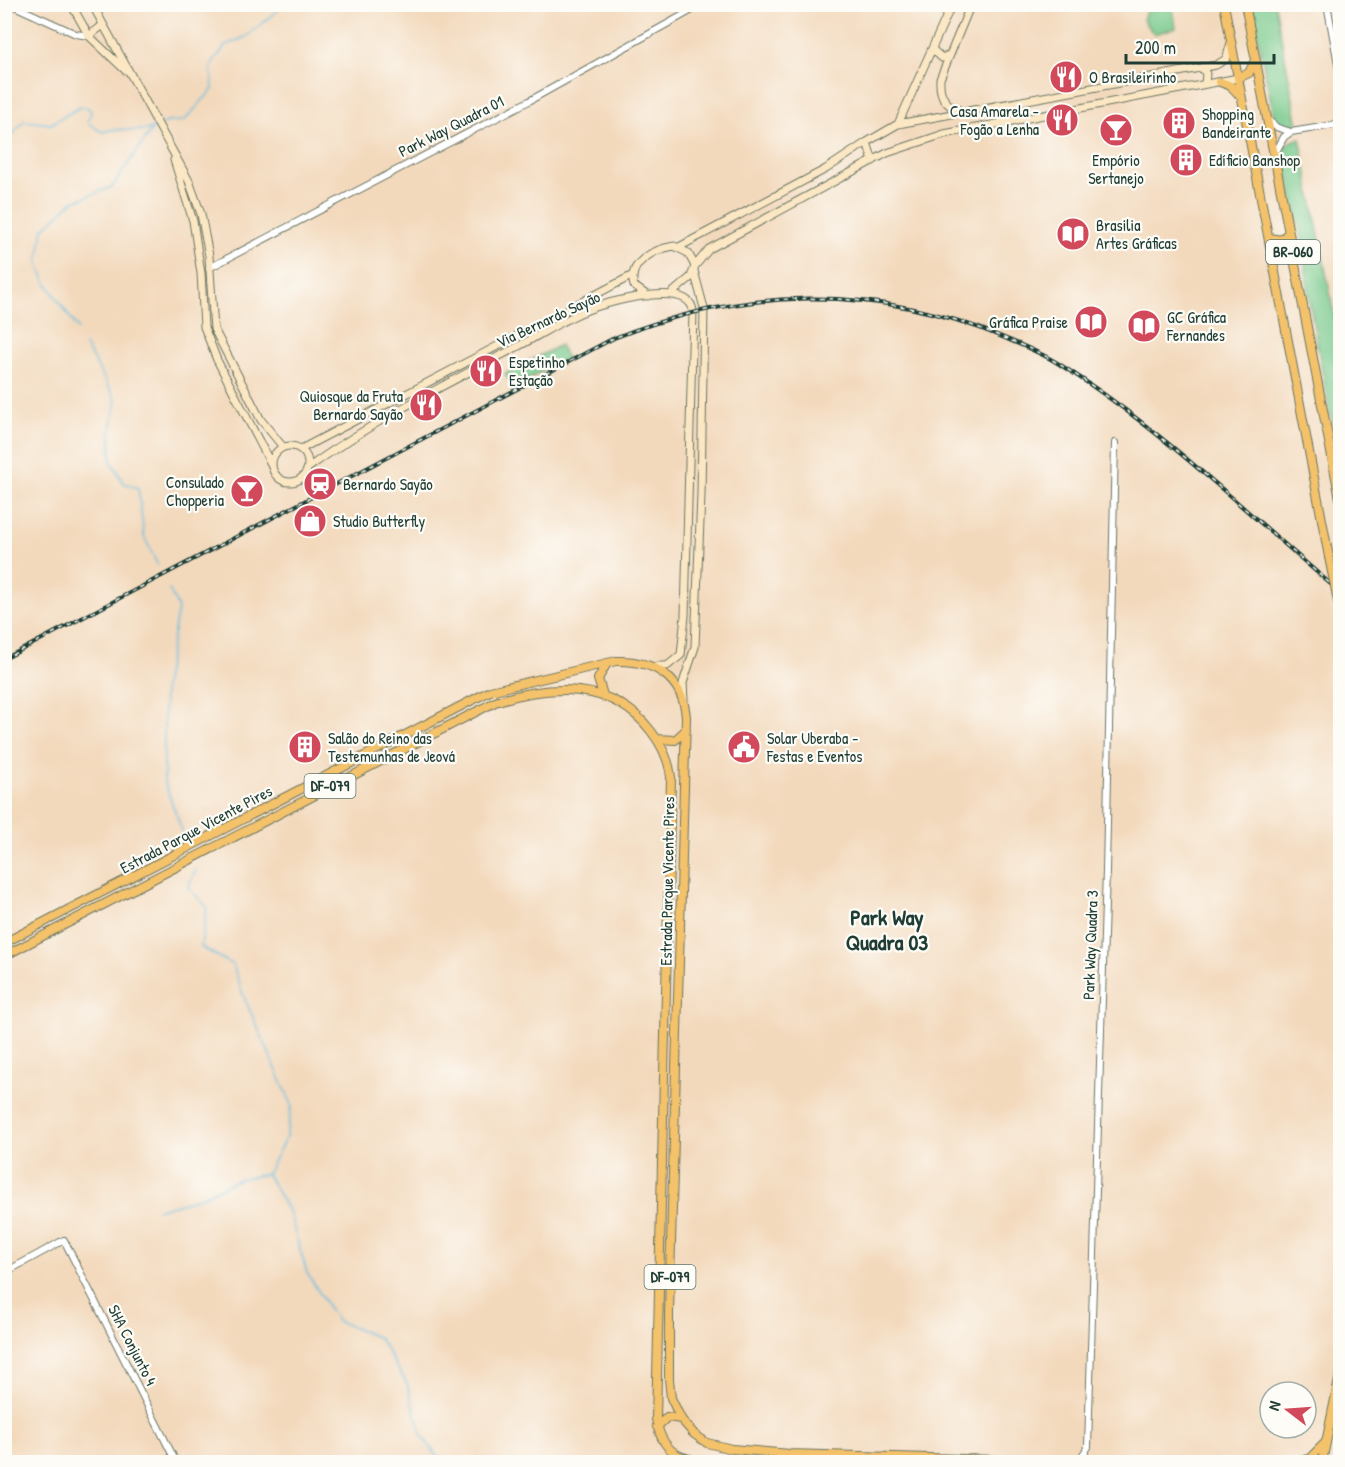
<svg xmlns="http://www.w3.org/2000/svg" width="1345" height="1467" font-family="'Patrick Hand',sans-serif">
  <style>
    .green { fill: #78c98b; stroke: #4c8360; stroke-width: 1.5 }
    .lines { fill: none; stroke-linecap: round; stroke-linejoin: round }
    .stream { stroke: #60badd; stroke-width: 1.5 }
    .tertiary-casing { stroke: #697464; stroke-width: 8 }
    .secondary-casing { stroke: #697464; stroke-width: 9 }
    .primary-casing { stroke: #697464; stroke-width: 10 }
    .trunk-casing { stroke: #697464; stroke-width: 10 }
    .tertiary { stroke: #fff; stroke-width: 6 }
    .secondary { stroke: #fbe7c3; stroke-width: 7 }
    .primary { stroke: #f4c26a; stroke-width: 8 }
    .trunk { stroke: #f4c26a; stroke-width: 8 }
    .rail-casing { stroke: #1f3d34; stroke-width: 4 }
    .rail { stroke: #fdfcf7; stroke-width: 1.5; stroke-dasharray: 4.5; stroke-linecap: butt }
    .trunk-bridge-casing { stroke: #697464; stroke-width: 10; stroke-linecap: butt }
    .trunk-bridge { stroke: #f4c26a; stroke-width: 8 }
    .labels { text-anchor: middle; stroke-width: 4.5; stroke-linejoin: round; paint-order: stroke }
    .shield { fill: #fdfcf7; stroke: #62766e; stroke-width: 1.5 }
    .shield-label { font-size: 15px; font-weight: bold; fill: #1f3d34 }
    .poi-label { font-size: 16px; fill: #1f3d34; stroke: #fdfcf7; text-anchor: start }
    .street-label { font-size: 16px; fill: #1f3d34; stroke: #fdfcf7 }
    .district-label { font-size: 22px; font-weight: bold; fill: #1f3d34; stroke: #fdfcf7 }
  </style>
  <rect width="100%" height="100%" fill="#fdfcf7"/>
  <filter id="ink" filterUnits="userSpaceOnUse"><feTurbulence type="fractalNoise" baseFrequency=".0167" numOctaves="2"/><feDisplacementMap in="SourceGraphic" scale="12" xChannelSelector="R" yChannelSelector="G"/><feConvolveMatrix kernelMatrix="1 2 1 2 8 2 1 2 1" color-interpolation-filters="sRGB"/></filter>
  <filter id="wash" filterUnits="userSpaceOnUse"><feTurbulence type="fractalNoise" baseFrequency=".008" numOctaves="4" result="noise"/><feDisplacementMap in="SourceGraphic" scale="24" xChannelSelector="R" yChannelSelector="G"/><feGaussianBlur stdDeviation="1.35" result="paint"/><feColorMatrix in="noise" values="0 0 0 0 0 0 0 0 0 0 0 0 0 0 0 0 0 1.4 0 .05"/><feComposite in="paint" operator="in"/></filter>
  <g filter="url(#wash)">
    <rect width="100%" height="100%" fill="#f3d9bc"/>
    <!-- green -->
    <path class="green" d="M1141,5H1172L1176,28L1154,34L1143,20L1147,9Z
      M1251,5H1275L1298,126H1283L1274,116Z
      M1300,138L1340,345V467L1310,305L1302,239L1283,156L1286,144Z
      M560,345L567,359L513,387L505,374Z"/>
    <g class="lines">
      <!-- stream -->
      <path class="stream" d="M161,125L167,122L184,121L213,89L211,66L225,46L247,36L285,4
        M4,133L13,134L24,121L51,124L80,107L89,108L91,113L87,122L102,132C120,125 141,135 157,127
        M78,329L46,283L38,263L43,229L72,202L112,187L151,131
        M85,345L116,400L111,432V461L124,483L138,488L144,536L158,566
        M169,589L178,608L164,687V781L187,844
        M196,869L188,887L207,907L201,947L233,965L244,997L292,1105L286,1137L267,1174L289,1212L307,1273L337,1321L379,1338L407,1384L421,1434L441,1462
        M157,1210L201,1197L239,1179L267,1174"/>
    </g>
  </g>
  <g filter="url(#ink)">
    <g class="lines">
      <defs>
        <path id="tertiary" d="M10,4L76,34L89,36
          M1327,4L1340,75
          M1340,4V8
          M1267,119L1276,127L1291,132
          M1274,155L1284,137L1291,132L1340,124
          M209,268L529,101L703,4
          M4,1273L64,1240L176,1462
          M1078,1462L1088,1447L1089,1413L1106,871L1115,443"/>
        <path id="secondary" d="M71,4L89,36L125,70
          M92,4L189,181L201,214L209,256L214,329L261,420L283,447
          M89,36L103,25
          M932,49L942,58L949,55
          M1202,67L1206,74L1205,83
          M1016,102L1013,110L1017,121
          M997,105L1003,113L1001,124
          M960,110C945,106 939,95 940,79L971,4
          M898,124L952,4
          M867,142L873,161
          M174,160L193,221L201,273L204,327L217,360L272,466
          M679,247L826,169L867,142L898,124L1216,65L1226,59L1231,43
          M695,266L709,249L887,153L944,134L1238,78
          M648,296L634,286C627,262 655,249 674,246L688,253L695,266L691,277L671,294
          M272 464a18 18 0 1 1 36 0a18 18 0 1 1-36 0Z
          M301,449L633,275
          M308,468C371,422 444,385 513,349C541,335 569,315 599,306C618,300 690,281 693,311L685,616L681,655L667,666H657
          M684,700L683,683L695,647L701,495L704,308L694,271"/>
        <path id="primary" d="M603,695L598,679L607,663
          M657,739L675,740L686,730
          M4,943L490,691L616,661C653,660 683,677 686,717L669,1313V1379L671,1398L681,1419L694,1434L707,1443L732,1449L790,1454L1073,1462
          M4,956L495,702C550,684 613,681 651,731C662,745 669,760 671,777L656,1419C663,1460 688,1461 724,1462
          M657,1427L667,1417L681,1419
          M1082,1462H1111"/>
        <path id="trunk" d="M1224,4L1329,557
          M1245,4L1340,499
          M1238,78L1249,73L1255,60
          M1220,82L1231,86L1241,97
          M1270,238L1281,240L1289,232
          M1291,1462L1309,1459L1325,1443
          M1322,1462L1340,1375"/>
      </defs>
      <!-- tertiary casing -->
      <use href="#tertiary" class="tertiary-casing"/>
      <!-- secondary casing -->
      <use href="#secondary" class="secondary-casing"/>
      <!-- primary casing -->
      <use href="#primary" class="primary-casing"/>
      <!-- trunk casing -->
      <use href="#trunk" class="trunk-casing"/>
      <!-- tertiary -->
      <use href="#tertiary" class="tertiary"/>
      <!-- secondary -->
      <use href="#secondary" class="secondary"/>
      <!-- primary -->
      <use href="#primary" class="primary"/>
      <!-- trunk -->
      <use href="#trunk" class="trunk"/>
      <defs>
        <path id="rail" d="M4,659L614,338C740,288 876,283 1002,337C1021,345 1042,353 1059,364C1161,428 1249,515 1340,592"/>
      </defs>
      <!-- rail casing -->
      <use href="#rail" class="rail-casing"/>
      <!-- rail -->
      <use href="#rail" class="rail"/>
      <defs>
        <path id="trunk-bridge" d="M1329,557L1340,611"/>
      </defs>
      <!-- trunk-bridge casing -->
      <use href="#trunk-bridge" class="trunk-bridge-casing"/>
      <!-- trunk-bridge -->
      <use href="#trunk-bridge" class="trunk-bridge"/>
    </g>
  </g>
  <!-- icons -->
  <defs>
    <symbol id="restaurant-disc" viewBox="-11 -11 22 22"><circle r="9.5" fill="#d1495b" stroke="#fdfcf7"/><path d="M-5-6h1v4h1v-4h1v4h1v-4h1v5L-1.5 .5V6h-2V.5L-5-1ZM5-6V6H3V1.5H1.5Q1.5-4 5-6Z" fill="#fff"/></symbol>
    <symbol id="building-disc" viewBox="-11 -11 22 22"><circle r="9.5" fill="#d1495b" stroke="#fdfcf7"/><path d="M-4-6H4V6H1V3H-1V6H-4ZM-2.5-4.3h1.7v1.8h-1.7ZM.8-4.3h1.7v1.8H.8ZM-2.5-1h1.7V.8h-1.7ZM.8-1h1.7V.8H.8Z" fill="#fff"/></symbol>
    <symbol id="bar-disc" viewBox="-11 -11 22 22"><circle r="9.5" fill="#d1495b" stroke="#fdfcf7"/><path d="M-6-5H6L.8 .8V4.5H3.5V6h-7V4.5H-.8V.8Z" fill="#fff"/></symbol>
    <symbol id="library-disc" viewBox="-11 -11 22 22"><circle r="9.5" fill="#d1495b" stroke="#fdfcf7"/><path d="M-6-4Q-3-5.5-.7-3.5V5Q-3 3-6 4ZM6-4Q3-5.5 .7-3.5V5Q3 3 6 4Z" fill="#fff"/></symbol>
    <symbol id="station-disc" viewBox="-11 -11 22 22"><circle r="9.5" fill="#d1495b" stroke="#fdfcf7"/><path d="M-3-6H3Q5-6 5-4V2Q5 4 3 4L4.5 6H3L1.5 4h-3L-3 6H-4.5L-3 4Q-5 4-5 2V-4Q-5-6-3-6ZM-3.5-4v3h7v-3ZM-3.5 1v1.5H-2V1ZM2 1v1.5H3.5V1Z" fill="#fff"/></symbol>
    <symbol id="shop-disc" viewBox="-11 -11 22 22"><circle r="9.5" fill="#d1495b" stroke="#fdfcf7"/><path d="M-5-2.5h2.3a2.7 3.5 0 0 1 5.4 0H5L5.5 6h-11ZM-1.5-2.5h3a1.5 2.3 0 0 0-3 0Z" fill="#fff"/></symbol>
    <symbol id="civic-disc" viewBox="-11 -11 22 22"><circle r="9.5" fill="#d1495b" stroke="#fdfcf7"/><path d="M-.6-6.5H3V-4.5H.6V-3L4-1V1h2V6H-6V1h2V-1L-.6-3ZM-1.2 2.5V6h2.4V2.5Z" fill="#fff"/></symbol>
  </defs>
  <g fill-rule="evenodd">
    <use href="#restaurant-disc" x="1047" y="58" width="38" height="38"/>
    <use href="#restaurant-disc" x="1043" y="101" width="38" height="38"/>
    <use href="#building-disc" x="1160" y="104" width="38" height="38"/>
    <use href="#bar-disc" x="1097" y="111" width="38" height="38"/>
    <use href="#building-disc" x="1167" y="141" width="38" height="38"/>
    <use href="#library-disc" x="1054" y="215" width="38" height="38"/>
    <use href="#library-disc" x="1072" y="303" width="38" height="38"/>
    <use href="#library-disc" x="1125" y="307" width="38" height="38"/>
    <use href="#restaurant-disc" x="467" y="352" width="38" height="38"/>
    <use href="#restaurant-disc" x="407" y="386" width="38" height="38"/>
    <use href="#station-disc" x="301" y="465" width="38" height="38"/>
    <use href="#bar-disc" x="228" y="472" width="38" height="38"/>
    <use href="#shop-disc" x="291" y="502" width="38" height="38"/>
    <use href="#building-disc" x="286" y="728" width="38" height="38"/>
    <use href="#civic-disc" x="725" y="728" width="38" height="38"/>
  </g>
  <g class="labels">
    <!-- shield labels -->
    <g class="shield">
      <rect x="1266" y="240" width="54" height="24" rx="4.5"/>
      <rect x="304.5" y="774" width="51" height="24" rx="4.5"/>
      <rect x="644.5" y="1265" width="51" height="24" rx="4.5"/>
    </g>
    <g class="shield-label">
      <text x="1293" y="257">BR-060</text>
      <text x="330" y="791">DF-079</text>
      <text x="670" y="1282">DF-079</text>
    </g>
    <!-- poi labels -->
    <g class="poi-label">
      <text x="1089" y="83">O Brasileirinho</text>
      <text x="1039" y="117" text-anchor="end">Casa Amarela -<tspan x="1039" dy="18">Fogão a Lenha</tspan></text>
      <text x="1202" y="120">Shopping<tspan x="1202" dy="18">Bandeirante</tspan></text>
      <text x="1116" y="166" text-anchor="middle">Empório<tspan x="1116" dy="18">Sertanejo</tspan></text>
      <text x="1209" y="166">Edíficio Banshop</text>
      <text x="1096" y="231">Brasilia<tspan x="1096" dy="18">Artes Gráficas</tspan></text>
      <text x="1167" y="323">GC Gráfica<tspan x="1167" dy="18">Fernandes</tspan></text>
      <text x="1068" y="328" text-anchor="end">Gráfica Praise</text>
      <text x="509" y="368">Espetinho<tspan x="509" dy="18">Estação</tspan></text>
      <text x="403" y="402" text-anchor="end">Quiosque da Fruta<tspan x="403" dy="18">Bernardo Sayão</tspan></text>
      <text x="224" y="488" text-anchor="end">Consulado<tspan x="224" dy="18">Chopperia</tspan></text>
      <text x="343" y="490">Bernardo Sayão</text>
      <text x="333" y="527">Studio Butterfly</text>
      <text x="328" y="744">Salão do Reino das<tspan x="328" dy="18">Testemunhas de Jeová</tspan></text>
      <text x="767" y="744">Solar Uberaba -<tspan x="767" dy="18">Festas e Eventos</tspan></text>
    </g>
    <!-- street labels -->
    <g class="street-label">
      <text transform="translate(451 126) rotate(-27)" y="6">Park Way Quadra 01</text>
      <text transform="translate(548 319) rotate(-25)" y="6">Via Bernardo Sayão</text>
      <text transform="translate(196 829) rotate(-28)" y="6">Estrada Parque Vicente Pires</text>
      <text transform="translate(667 881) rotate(-89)" y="6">Estrada Parque Vicente Pires</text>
      <text transform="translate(1090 945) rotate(-88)" y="6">Park Way Quadra 3</text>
      <text transform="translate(133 1345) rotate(63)" y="6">SHA Conjunto 4</text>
    </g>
    <!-- district labels -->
    <g class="district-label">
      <text x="887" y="925">Park Way<tspan x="887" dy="25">Quadra 03</tspan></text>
    </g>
  </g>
  <!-- margin -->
  <rect width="1345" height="1467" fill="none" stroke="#fdfcf7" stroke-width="24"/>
  <!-- north arrow -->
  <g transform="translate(1288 1410) rotate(287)"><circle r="28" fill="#fdfcf7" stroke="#a4b0a9" stroke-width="1.5"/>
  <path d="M0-4.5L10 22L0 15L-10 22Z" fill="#d1495b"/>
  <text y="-9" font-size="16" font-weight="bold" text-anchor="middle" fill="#1f3d34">N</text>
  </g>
  <!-- scale -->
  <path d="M1126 54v9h148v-9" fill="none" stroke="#1f3d34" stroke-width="3"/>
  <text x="1135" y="54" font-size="18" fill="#1f3d34" stroke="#fdfcf7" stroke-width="4.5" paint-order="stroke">200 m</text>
</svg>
